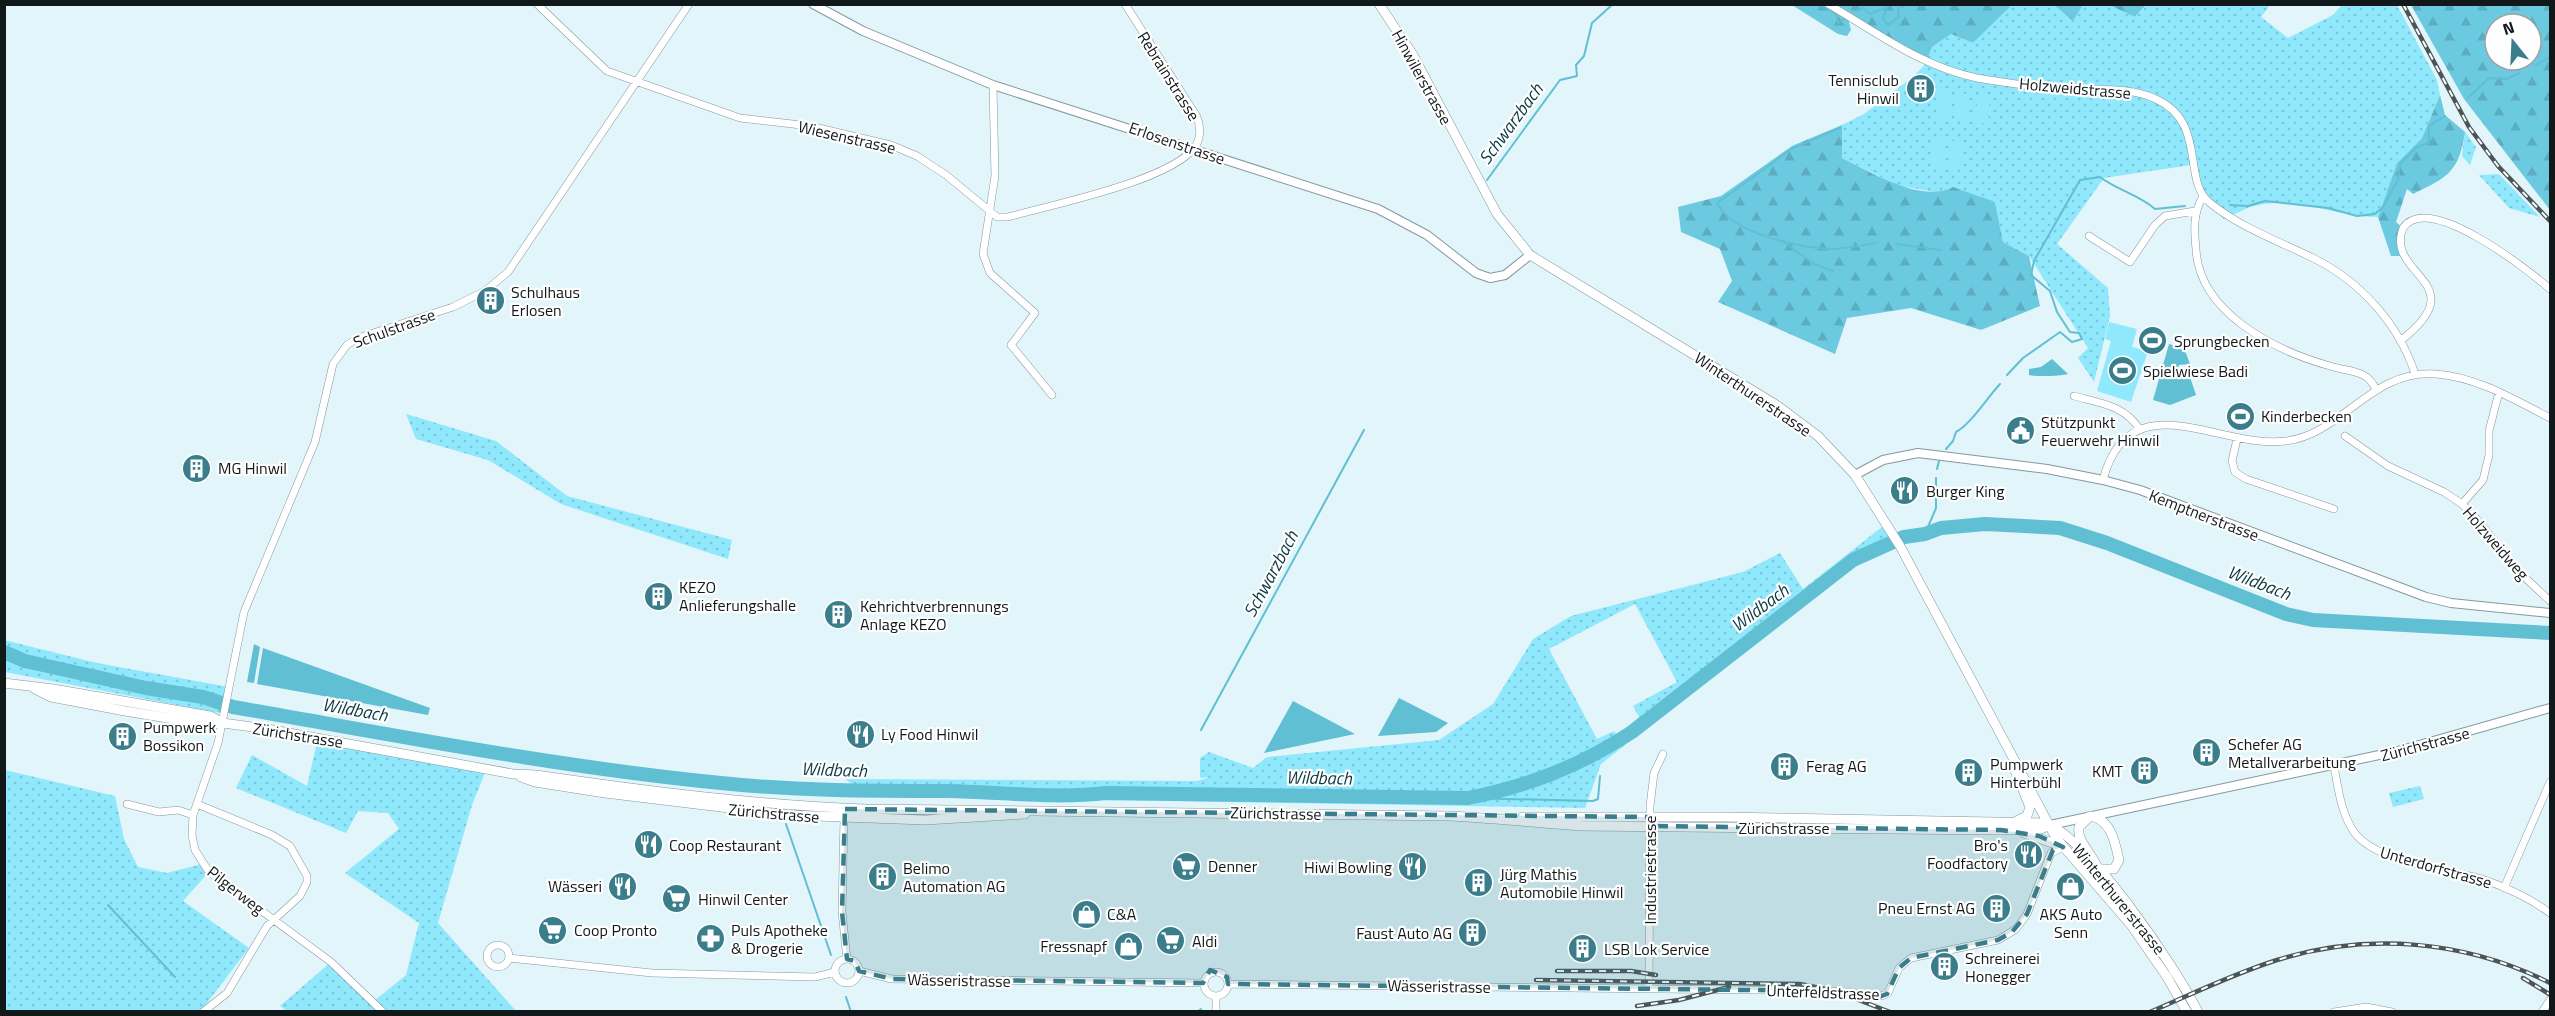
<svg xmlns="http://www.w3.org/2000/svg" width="2555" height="1016" font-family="'Titillium Web',sans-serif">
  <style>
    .grass { fill: url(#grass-dots); fill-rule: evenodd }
    .forest { fill: url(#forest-firs); fill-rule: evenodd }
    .pitch { fill: #90e8fc }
    .water { fill: #60bfd3 }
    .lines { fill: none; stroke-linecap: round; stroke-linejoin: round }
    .stream { stroke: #60bfd3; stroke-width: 2 }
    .river { stroke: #60bfd3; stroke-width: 14 }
    .minor-casing { stroke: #86989d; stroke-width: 8 }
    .tertiary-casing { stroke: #86989d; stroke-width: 10 }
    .secondary-casing { stroke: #86989d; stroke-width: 10 }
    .minor { stroke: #fff; stroke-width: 7 }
    .tertiary { stroke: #fff; stroke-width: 8 }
    .secondary { stroke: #fff; stroke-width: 9 }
    .rail-casing { stroke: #4b5557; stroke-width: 4.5 }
    .rail { stroke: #fefefe; stroke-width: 2; stroke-dasharray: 7; stroke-linecap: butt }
    .marked { fill: #3a7e8c; fill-opacity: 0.2; stroke: #3a7e8c; stroke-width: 4.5; stroke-dasharray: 12 8; stroke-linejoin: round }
    .labels { text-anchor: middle; stroke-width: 4.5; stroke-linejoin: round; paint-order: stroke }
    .street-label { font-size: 16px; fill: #111819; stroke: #fefefe }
    .poi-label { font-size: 16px; fill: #111819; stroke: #fefefe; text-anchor: start }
    .water-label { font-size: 18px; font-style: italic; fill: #0b3942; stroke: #fefefe }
  </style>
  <defs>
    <pattern id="grass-dots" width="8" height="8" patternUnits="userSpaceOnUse" patternTransform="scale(1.5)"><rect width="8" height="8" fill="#90e8fc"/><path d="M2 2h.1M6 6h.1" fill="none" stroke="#7bc6d7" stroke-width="1.8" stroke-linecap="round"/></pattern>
    <pattern id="forest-firs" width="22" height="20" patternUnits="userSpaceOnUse" patternTransform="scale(1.5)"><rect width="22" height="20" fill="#6bcadf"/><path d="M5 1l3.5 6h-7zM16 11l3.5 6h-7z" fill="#5cadbf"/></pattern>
  </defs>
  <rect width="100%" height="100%" fill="#e1f5fa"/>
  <!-- grass -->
  <path class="grass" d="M2012,5H2054L2073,21L2083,5H2109L2135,17L2145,7L2143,5H2270L2261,17L2288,38L2333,15L2342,5H2397L2437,80L2440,95L2422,138L2397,163L2378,217C2337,217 2300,197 2258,205C2247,207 2235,214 2224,219L2198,194L2191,165L2104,178L2057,244L2108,288L2110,316L2094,382L2078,358L2088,348L2029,256L2003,242L1995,202L1899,186L1842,158V125L1864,114L1909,80L1923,67L1932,47L1951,34L1973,43Z
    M2465,132L2476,147L2470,165L2462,156Z
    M2499,174L2540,217L2509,208L2479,175Z
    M406,414L496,441L567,496L732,540L728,559L561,504L488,460L416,439Z
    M1887,523L1900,546L1857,563L1601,764L1585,808L869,796L845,779L1197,781L1210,777L1200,778V758L1209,752L1253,768L1267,757L1439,740L1493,704L1533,639L1571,616L1743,572L1780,553L1803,589ZM1635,604L1677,682L1633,706L1639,717L1617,735L1614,731L1597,739L1549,649Z
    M4,640L97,663L229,687L224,714L5,672Z
    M318,738L486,770L472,805L438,923L516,1011H287L280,1006L331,962L373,1002L406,975L419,923L345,873L399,829L388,813L358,811L346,833L236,788L252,755L307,786Z
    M5,770L115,796L124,839L138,867L167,873L202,864L209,872L183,901L249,948L201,1011L5,1012Z
    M2420,786L2424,799L2393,807L2389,793Z"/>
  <!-- forest -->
  <path class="forest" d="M1792,5H1825L1848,18L1851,30L1847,36L1838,34Z
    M1830,5H2012L1973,43L1951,34L1932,47L1926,62Z
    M2054,5H2083L2073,21Z
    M2109,5H2143L2145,6L2135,17Z
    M2411,5H2550V210L2464,99ZM2495,24H2531V60H2495Z
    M2440,95L2445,115L2465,132C2459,172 2448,177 2413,194L2407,189L2396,222L2403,228L2401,234L2405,256H2391L2378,217L2397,163L2422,138Z
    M1842,125V158C1871,172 1922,204 1953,187L1995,202L2003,242L2029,256L2040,306L1981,330L1911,308L1847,318L1835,354L1718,302L1732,281L1720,249L1681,232L1678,207L1721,196L1792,146Z"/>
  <!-- pitch -->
  <path class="pitch" d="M1939,91L1951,92L1948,120L1936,119Z
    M1957,93L1969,94L1966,121L1954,120Z
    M1978,95L1990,96L1988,124L1975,122Z
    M1934,139L1946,140L1944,168L1931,166Z
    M1952,141L1964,142L1961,169L1949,168Z
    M2109,322L2137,329L2132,347L2148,351L2131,402L2097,391L2111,341L2105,339Z"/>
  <!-- water -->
  <path class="water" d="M2169,344L2184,348L2190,364L2179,365L2177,373L2190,377L2196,395L2170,405L2153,400Z
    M2052,359L2068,374C2061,376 2037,377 2029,375V369L2041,367Z
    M254,644L260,647L254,683L247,682Z
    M263,648L430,708L428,715L257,684Z
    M1399,698L1448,723L1436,732L1378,736Z
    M1293,701L1355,734L1264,753Z"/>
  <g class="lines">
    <!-- stream -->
    <path class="stream" d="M1819,4L1836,13L1838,23L1845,18
      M1855,11L1863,8L1870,14L1887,7L1883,19L1888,25L1899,17L1898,9L1907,4
      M2536,65L2550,57
      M2468,98L2489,78L2507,79L2519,73
      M1840,128L1793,148L1717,203C1733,234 1798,247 1830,249C1846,249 1861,245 1876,243
      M1487,180L1560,80L1577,76L1576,65L1584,56L1592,23L1613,4
      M2230,205L2248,206L2265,201L2328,208L2357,216L2375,214L2383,207L2398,180L2400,164L2417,147L2429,143V126L2445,116
      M1785,243L1814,264L1833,271
      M1896,244L1941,250
      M2007,375L2023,358L2060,332L2072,342L2082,339L2079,333L2070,332L2057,312L2050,291L2031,275L2034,261L2080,180L2100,177C2117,190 2139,195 2155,209L2185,206
      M1946,449L1953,441L1956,432C1970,425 1987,398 2000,384
      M1937,469L1939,461
      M1925,534L1936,508V478
      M1201,730L1364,430
      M1468,798L1593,801L1598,799L1600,776
      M786,824L831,955
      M108,905L175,977
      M846,997L851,1012
      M1197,1012L1201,1009"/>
    <!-- river -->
    <path class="river" d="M4,652L25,661L146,688L203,697L233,707C395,735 557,767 721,783C796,791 872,791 948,791C1000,792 1055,799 1106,793L1468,798C1529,786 1580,766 1632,732L1853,560L1904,537L1925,534L1941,528L1985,524L2060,528L2107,543L2286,614L2313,620L2550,633"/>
    <defs>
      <path id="minor" d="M537,4L607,71L740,118L810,126L891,145L917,156L946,175L997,217H1008C1051,205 1169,181 1194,148C1201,140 1201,127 1197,117L1125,4
        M1828,4C1876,32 1922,67 1977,78C2007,83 2037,88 2067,89C2097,91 2128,86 2156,99C2208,123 2181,180 2210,203C2240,227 2278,241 2313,258C2360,281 2399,324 2415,374
        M993,85L995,176L983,254L990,273L1035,313L1011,345L1052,395
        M2203,196C2193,214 2194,229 2196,249C2199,313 2276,351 2330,366C2348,372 2368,369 2376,390
        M2089,236L2130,262L2155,225L2165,216L2195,211
        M2400,341C2477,282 2384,276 2403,228C2428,191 2527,269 2550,289
        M2074,396C2100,403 2125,405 2140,430
        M2345,436L2388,466L2444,492L2462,504L2475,517L2519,572L2550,601
        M2237,439L2232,461L2235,472L2246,479L2334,509
        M2103,480C2129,379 2221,450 2286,441C2343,434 2371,369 2436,374C2477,377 2515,400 2550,418
        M2462,504L2483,480L2489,455V431L2499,392
        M2334,766C2338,788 2341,813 2354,832C2376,863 2449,869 2485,880C2508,888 2531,899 2550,913
        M127,804L159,812L178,810L193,815
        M197,804L272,835L290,846L307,876V882L300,896L267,926L227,993L203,1012
        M844,818L842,912L847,959
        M2504,888L2550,782
        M487 956a11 11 0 1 1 22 0a11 11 0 1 1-22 0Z
        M509,958L652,973L815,977L835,972
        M835 971a12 12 0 1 1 24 0a12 12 0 1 1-24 0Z
        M859,971L892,979L1203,983
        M1204 984a12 12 0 1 1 24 0a12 12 0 1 1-24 0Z
        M1228,984L1835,991L1882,996L1888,993L1899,968L1911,958L1998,940L2016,929L2027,914L2051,853L2063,847
        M1649,988L1650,806L1654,773L1663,754
        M1216,996V1012
        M383,1012L331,962L209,872L195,850L192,835L193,815L218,743L244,612L315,442L333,364L347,345L358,338L453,307L485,291L508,272L689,4
        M2334,1012L2366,1007L2392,1012
        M2542,1012L2550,1000"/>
      <path id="tertiary" d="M813,4L863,31L993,85L1378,209L1427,235L1476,273L1490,278L1505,275L1530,255
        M1855,475L1883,460L1918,453L2047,469L2103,480L2140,490L2426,597L2451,603L2550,613
        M2050,825L2398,751L2550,708"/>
      <path id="secondary" d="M1379,4L1413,55L1497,214L1530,255L1778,406L1818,436L1855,475L1900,546L2056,838L2131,925L2167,977L2187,1012
        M4,683L53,689L210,716L223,723
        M35,689L51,697L125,711L204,724L223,723L267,729L513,774L536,775C646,791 755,805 866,809L1448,816C1493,818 1537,823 1581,826L2001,830L2041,829L2050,825
        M2014,768L2030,807L2027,816L2018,820
        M521,777L535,782L605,793L788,815L925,820L1025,814
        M2090,816C2111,819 2115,842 2119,860L2114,869H2098C2093,854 2076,841 2079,827Z
        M1523,817H1723L2045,823C2089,838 2176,968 2198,1012
        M2024,833L2061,846"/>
    </defs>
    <!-- minor casing -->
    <use href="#minor" class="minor-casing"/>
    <!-- tertiary casing -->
    <use href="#tertiary" class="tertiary-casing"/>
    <!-- secondary casing -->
    <use href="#secondary" class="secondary-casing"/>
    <!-- minor -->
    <use href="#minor" class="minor"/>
    <!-- tertiary -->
    <use href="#tertiary" class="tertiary"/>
    <!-- secondary -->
    <use href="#secondary" class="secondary"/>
    <defs>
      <path id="rail" d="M2403,4L2469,127L2498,166L2550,221
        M1557,971H1631L1656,975
        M2523,978L2549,994
        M1536,980L1800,984L1835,991L1890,1012
        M1637,1006L1679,1000L1729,987
        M2150,1012C2192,994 2233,974 2277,960C2368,932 2465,940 2550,983"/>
    </defs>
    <!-- rail casing -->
    <use href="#rail" class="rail-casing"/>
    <!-- rail -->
    <use href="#rail" class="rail"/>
  </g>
  <!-- marked area -->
  <path class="marked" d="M845,809L1650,817V826L2001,830L2039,836L2063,847L2053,850L2027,914L2012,932L1998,940L1911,958L1899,968L1887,994L1879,997L1835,991L1228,984L1227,977L1210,970L1203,983L892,979L859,971L855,961L847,959L842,912Z"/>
  <!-- icons -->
  <defs>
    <symbol id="building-disc" viewBox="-11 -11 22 22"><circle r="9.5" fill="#3a7e8c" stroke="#fefefe"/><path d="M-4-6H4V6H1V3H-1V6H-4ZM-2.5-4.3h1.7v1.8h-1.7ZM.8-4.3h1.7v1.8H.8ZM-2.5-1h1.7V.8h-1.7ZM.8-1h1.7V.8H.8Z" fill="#fff"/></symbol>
    <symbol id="stadium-disc" viewBox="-11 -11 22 22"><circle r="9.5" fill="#3a7e8c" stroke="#fefefe"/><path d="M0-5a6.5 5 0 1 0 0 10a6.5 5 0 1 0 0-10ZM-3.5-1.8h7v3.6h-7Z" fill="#fff"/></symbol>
    <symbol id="civic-disc" viewBox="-11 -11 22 22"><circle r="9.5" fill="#3a7e8c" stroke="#fefefe"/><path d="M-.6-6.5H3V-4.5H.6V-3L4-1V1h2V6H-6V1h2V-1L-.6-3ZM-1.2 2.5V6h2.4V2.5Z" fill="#fff"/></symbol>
    <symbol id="restaurant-disc" viewBox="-11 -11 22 22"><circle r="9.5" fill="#3a7e8c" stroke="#fefefe"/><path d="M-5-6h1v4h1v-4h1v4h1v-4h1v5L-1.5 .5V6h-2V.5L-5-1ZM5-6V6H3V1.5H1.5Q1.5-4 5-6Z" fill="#fff"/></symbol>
    <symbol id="supermarket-disc" viewBox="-11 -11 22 22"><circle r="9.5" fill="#3a7e8c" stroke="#fefefe"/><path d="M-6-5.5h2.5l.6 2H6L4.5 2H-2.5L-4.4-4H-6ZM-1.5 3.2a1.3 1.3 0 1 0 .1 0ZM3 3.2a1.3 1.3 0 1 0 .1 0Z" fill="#fff"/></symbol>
    <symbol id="shop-disc" viewBox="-11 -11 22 22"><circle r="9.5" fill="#3a7e8c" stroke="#fefefe"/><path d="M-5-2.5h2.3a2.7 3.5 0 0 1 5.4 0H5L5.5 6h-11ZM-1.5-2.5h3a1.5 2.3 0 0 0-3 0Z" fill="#fff"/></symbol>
    <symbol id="pharmacy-disc" viewBox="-11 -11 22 22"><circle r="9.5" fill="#3a7e8c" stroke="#fefefe"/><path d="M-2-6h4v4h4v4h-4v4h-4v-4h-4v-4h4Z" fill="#fff"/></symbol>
  </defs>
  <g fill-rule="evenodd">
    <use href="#building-disc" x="1904" y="72" width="33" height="33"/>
    <use href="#building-disc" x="474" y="284" width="33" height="33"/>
    <use href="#stadium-disc" x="2136" y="324" width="33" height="33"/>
    <use href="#stadium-disc" x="2106" y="354" width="33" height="33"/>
    <use href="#stadium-disc" x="2224" y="400" width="33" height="33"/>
    <use href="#civic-disc" x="2004" y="414" width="33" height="33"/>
    <use href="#building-disc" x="180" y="452" width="33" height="33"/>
    <use href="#restaurant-disc" x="1888" y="474" width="33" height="33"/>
    <use href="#building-disc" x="642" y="580" width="33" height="33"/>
    <use href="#building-disc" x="822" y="598" width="33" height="33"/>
    <use href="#restaurant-disc" x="844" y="718" width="33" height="33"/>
    <use href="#building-disc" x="106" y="720" width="33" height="33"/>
    <use href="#building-disc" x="2190" y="736" width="33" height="33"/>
    <use href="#building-disc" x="1768" y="750" width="33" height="33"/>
    <use href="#building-disc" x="2128" y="754" width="33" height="33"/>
    <use href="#building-disc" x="1952" y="756" width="33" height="33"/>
    <use href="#restaurant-disc" x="632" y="828" width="33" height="33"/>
    <use href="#restaurant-disc" x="2012" y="838" width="33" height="33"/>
    <use href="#supermarket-disc" x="1170" y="850" width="33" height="33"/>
    <use href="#restaurant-disc" x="1396" y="850" width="33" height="33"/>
    <use href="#building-disc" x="866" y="860" width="33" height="33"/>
    <use href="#building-disc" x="1462" y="866" width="33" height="33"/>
    <use href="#restaurant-disc" x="606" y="870" width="33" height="33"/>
    <use href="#shop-disc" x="2054" y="870" width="33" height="33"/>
    <use href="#supermarket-disc" x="660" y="882" width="33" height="33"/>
    <use href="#building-disc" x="1980" y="892" width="33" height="33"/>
    <use href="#shop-disc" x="1070" y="898" width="33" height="33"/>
    <use href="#supermarket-disc" x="536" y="914" width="33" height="33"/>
    <use href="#building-disc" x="1456" y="916" width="33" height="33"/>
    <use href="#pharmacy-disc" x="694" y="922" width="33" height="33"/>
    <use href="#supermarket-disc" x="1154" y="924" width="33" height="33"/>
    <use href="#shop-disc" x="1112" y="930" width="33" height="33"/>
    <use href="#building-disc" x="1566" y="932" width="33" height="33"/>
    <use href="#building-disc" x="1928" y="950" width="33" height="33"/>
  </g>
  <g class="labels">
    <!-- street labels -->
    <g class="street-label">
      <text transform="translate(1169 76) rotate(58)" y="6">Rebrainstrasse</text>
      <text transform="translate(1422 77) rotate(61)" y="6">Hinwilerstrasse</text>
      <text transform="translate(2075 88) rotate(5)" y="6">Holzweidstrasse</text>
      <text transform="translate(847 137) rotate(13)" y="6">Wiesenstrasse</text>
      <text transform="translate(1177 143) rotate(19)" y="6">Erlosenstrasse</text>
      <text transform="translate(394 328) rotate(-20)" y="6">Schulstrasse</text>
      <text transform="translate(1753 394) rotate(34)" y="6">Winterthurerstrasse</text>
      <text transform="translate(2204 515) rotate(21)" y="6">Kemptnerstrasse</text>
      <text transform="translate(2496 543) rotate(49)" y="6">Holzweidweg</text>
      <text transform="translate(298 735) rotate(9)" y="6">Zürichstrasse</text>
      <text transform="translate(2425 744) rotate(-15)" y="6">Zürichstrasse</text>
      <text transform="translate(774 813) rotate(5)" y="6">Zürichstrasse</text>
      <text transform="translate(1276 813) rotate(1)" y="6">Zürichstrasse</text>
      <text x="1784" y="834">Zürichstrasse</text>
      <text transform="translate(2436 867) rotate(16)" y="6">Unterdorfstrasse</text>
      <text transform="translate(1650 870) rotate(-90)" y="6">Industriestrasse</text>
      <text transform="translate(236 890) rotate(38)" y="6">Pilgerweg</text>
      <text transform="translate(2119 899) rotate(51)" y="6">Winterthurerstrasse</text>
      <text transform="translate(959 980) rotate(1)" y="6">Wässeristrasse</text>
      <text transform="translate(1439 986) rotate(1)" y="6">Wässeristrasse</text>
      <text transform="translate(1823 992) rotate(2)" y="6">Unterfeldstrasse</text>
    </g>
    <!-- poi labels -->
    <g class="poi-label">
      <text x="1899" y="86" text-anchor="end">Tennisclub<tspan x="1899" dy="18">Hinwil</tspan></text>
      <text x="511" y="298">Schulhaus<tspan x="511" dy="18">Erlosen</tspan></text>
      <text x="2174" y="347">Sprungbecken</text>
      <text x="2143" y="377">Spielwiese Badi</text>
      <text x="2261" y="422">Kinderbecken</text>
      <text x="2041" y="428">Stützpunkt<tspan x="2041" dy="18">Feuerwehr Hinwil</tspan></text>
      <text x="218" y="474">MG Hinwil</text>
      <text x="1926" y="497">Burger King</text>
      <text x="679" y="593">KEZO<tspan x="679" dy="18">Anlieferungshalle</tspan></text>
      <text x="860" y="612">Kehrichtverbrennungs<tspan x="860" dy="18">Anlage KEZO</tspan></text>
      <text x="143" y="733">Pumpwerk<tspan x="143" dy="18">Bossikon</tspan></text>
      <text x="881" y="740">Ly Food Hinwil</text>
      <text x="2228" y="750">Schefer AG<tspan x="2228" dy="18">Metallverarbeitung</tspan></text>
      <text x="1990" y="770">Pumpwerk<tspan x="1990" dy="18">Hinterbühl</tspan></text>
      <text x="1806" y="772">Ferag AG</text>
      <text x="2123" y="777" text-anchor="end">KMT</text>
      <text x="669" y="851">Coop Restaurant</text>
      <text x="2008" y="851" text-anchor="end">Bro's<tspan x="2008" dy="18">Foodfactory</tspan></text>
      <text x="1208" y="872">Denner</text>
      <text x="1392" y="873" text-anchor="end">Hiwi Bowling</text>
      <text x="903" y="874">Belimo<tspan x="903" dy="18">Automation AG</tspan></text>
      <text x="1500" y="880">Jürg Mathis<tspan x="1500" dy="18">Automobile Hinwil</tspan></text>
      <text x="602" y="892" text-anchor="end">Wässeri</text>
      <text x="698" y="905">Hinwil Center</text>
      <text x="1975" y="914" text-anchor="end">Pneu Ernst AG</text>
      <text x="1107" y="920">C&amp;A</text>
      <text x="2071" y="920" text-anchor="middle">AKS Auto<tspan x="2071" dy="18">Senn</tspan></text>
      <text x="574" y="936">Coop Pronto</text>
      <text x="731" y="936">Puls Apotheke<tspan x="731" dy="18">&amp; Drogerie</tspan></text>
      <text x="1452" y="939" text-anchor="end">Faust Auto AG</text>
      <text x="1192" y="947">Aldi</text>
      <text x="1107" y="952" text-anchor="end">Fressnapf</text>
      <text x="1604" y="955">LSB Lok Service</text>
      <text x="1965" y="964">Schreinerei<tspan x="1965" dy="18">Honegger</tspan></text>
    </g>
    <!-- water labels -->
    <g class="water-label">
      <text transform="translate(1511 124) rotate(-54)" y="6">Schwarzbach</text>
      <text transform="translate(1271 574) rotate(-62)" y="6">Schwarzbach</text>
      <text transform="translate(2259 583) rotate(21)" y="6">Wildbach</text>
      <text transform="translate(1760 608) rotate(-37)" y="6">Wildbach</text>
      <text transform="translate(355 710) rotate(10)" y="6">Wildbach</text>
      <text transform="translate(834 770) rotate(2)" y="6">Wildbach</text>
      <text transform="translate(1319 778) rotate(1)" y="6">Wildbach</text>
    </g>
  </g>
  <!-- border -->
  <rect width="2555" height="1016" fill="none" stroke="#111819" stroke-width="12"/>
  <!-- north arrow -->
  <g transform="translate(2513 42) rotate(342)"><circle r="28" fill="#fefefe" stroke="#9fa2a2" stroke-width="1.5"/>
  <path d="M0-4.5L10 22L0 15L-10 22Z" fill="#3a7e8c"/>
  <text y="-9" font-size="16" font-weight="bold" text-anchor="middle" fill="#111819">N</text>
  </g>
</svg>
